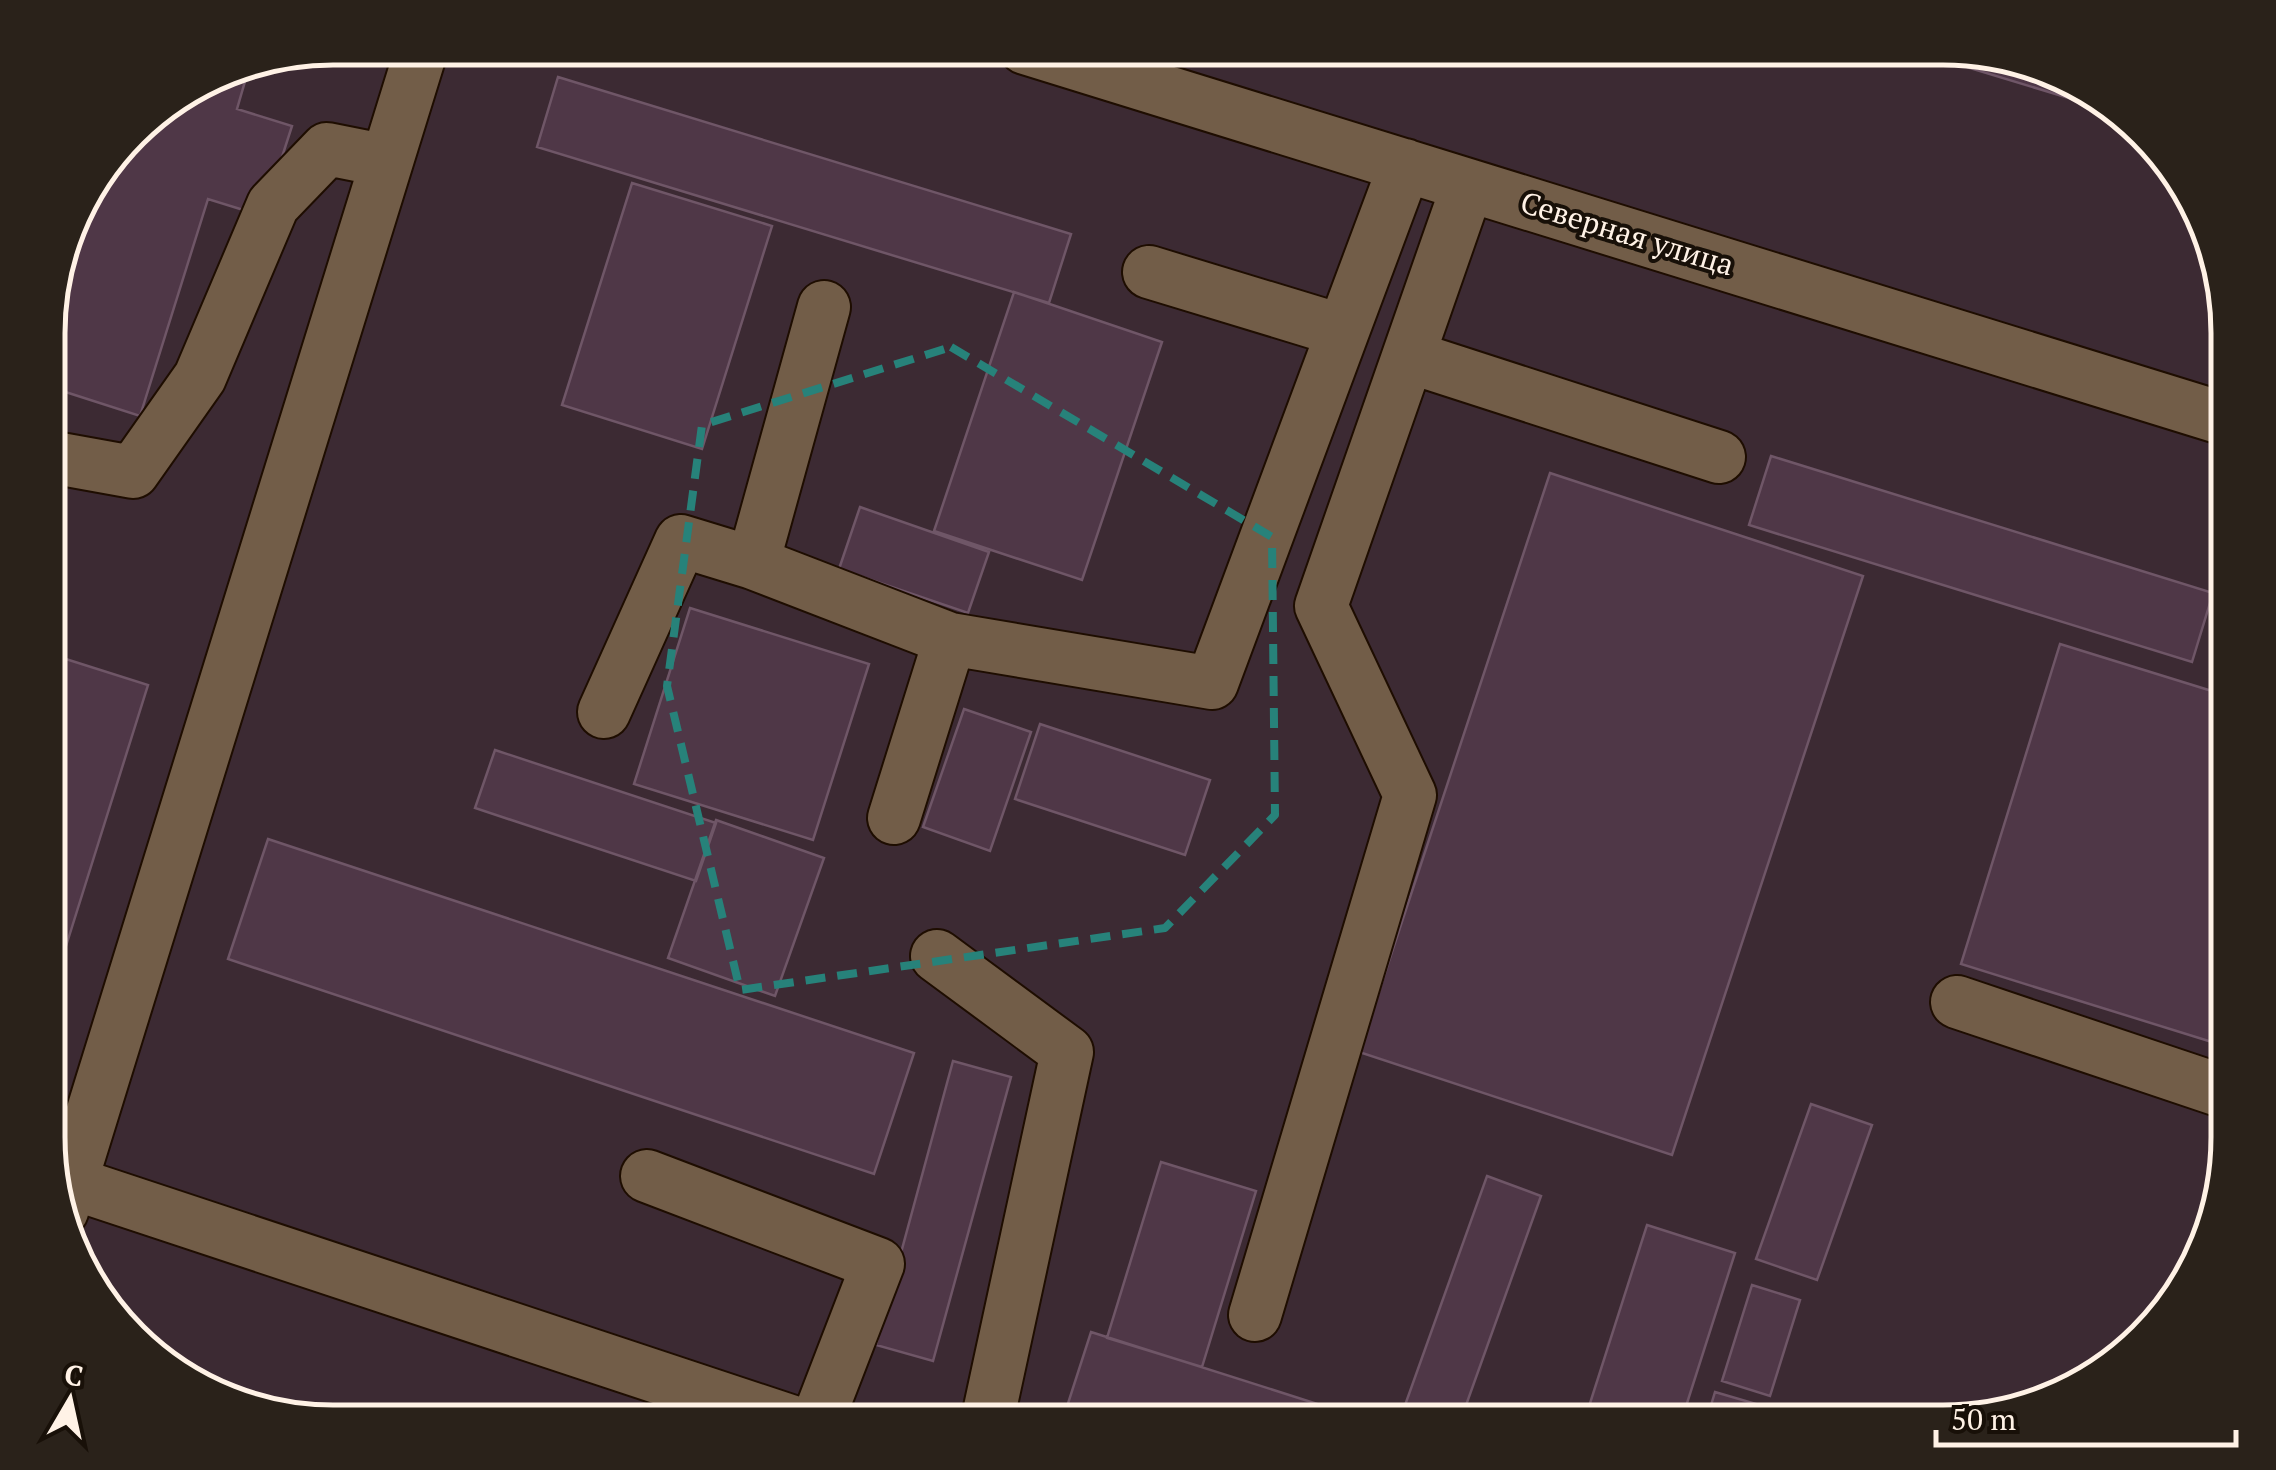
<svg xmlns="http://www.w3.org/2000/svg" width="2276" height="1470" font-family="'PT Serif',serif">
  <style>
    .industrial { fill: #3c2a33 }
    .building { fill: #4f3747; stroke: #6f5667; stroke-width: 2.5 }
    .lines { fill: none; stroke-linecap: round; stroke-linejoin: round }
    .minor-casing { stroke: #1e0d00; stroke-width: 56 }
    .minor { stroke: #725d48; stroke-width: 52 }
    .marked { fill: none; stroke: #27827a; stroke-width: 8; stroke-dasharray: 20 12; stroke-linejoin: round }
    .labels { text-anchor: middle; stroke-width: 8; stroke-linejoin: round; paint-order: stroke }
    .street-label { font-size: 30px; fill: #fff2e6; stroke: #181008 }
    .rim { fill: none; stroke: #fff2e6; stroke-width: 5 }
  </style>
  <rect width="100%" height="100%" fill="#372512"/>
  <!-- industrial -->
  <path class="industrial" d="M333,48H1944L2102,96L2191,191L2228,315V1155L2180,1296L2085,1385L1961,1422H332L174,1374L86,1280L50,1174V296L77,206L144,119L224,69Z"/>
  <!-- building -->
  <path class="building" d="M1904,48H1944L2102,96L2118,113Z
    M235,67L248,71L237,109L292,126L263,216L208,199L140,416L50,387V296L77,206L144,119L224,69Z
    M558,77L1071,234L1049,303L537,147Z
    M632,183L772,226L702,449L562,405Z
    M1014,292L1162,342L1082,580L934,531Z
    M1771,456L2213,593L2192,662L1749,525Z
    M1550,473L1863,576L1672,1155L1359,1052Z
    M860,507L989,552L968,613L839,569Z
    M690,608L869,664L813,840L634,784Z
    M2060,644L2228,696V1047L1961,964Z
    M50,654L148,685L50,997Z
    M964,709L1031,732L990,851L923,827Z
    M1040,724L1210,780L1185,855L1015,799Z
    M495,750L716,823L696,881L475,808Z
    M716,820L824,858L775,996L668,958Z
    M268,839L914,1053L874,1174L228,959Z
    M953,1061L1011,1077L933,1361L876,1345Z
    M1811,1104L1872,1125L1817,1280L1756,1259Z
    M1161,1162L1256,1191L1202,1367L1107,1338Z
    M1487,1176L1541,1196L1460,1422H1399Z
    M1647,1225L1735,1253L1681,1422H1584Z
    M1752,1285L1800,1300L1770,1396L1722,1381Z
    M1091,1332L1330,1408L1325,1422H1062Z
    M1715,1392L1770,1408L1766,1422H1706Z"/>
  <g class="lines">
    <defs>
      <path id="minor" d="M1025,48L2228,420
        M1149,272L1343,331L1405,165
        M824,307L753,563L950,639
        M1410,357L1719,457
        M50,457L133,472L200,377L273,205L327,149L387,161
        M604,712L681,541L753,563
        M894,818L950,639L1212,683L1343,331
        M937,956L1067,1052L987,1422
        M1957,1002L2228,1093
        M51,1176L793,1422
        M647,1176L878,1264L817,1422
        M62,1211L422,48
        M1255,1315L1410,795L1321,606L1468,185"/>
    </defs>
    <!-- minor casing -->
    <use href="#minor" class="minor-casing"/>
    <!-- minor -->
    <use href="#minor" class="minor"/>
  </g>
  <!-- marked area -->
  <path class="marked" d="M951,347L1272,537L1275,815L1165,928L740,990L667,686L702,425Z"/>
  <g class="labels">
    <!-- street labels -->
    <g class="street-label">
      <text transform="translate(1627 234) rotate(17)" y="10">Северная улица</text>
    </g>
  </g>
  <!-- crop -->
  <path d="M0 0H2276V1470H0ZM333 65H1943A268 268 0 0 1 2211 333V1137A268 268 0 0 1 1943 1405H333A268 268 0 0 1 65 1137V333A268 268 0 0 1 333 65Z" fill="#2a221a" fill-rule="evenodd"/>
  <path class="rim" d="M333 65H1943A268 268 0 0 1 2211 333V1137A268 268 0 0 1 1943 1405H333A268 268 0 0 1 65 1137V333A268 268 0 0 1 333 65Z"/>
  <!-- north arrow -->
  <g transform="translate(70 1400) rotate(9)" stroke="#181008" stroke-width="8" paint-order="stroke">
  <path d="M0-8L18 38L0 25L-18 38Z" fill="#fff2e6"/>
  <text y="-15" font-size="28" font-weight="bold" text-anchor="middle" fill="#fff2e6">С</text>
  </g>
  <!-- scale -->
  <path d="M1936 1430v15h300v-15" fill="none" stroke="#fff2e6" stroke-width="5"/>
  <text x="1951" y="1430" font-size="30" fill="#fff2e6" stroke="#181008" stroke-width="8" paint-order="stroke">50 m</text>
</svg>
